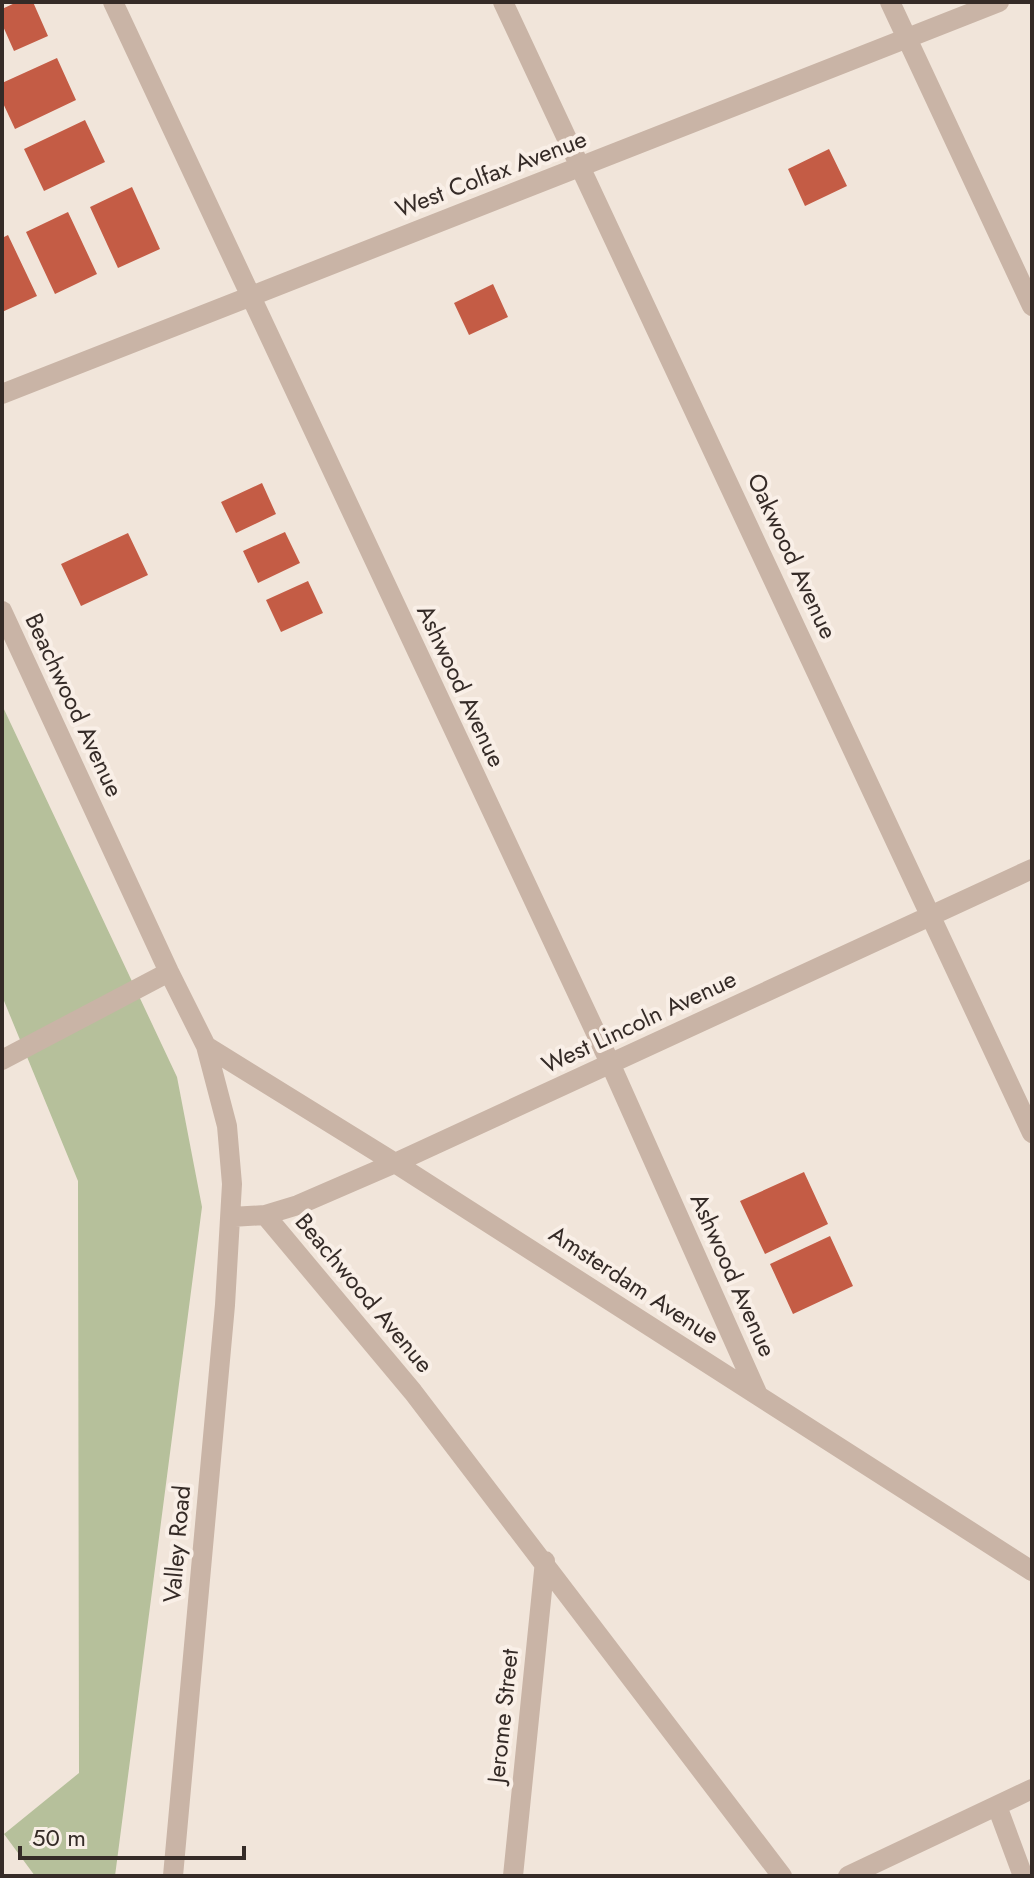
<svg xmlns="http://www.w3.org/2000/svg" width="1034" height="1878" font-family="Jost,sans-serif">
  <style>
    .green { fill: #b6c09b }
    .building { fill: #c45c45 }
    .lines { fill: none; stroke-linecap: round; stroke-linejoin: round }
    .minor { stroke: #c9b4a6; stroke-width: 20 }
    .labels { text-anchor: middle; stroke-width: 8; stroke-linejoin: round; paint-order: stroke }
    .street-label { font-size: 24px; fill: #352b27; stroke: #f9efe7 }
  </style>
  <rect width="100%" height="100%" fill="#f1e5da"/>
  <!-- green -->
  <path class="green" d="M2,705L177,1077L202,1207L115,1876H35L4,1834L79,1773L78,1181L2,996Z"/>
  <!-- building -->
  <path class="building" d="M17,2H33L48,36L14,51L2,24V9Z
    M57,58L76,100L15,129L2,101V83Z
    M85,120L105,162L44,191L24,149Z
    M829,149L847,186L805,206L788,169Z
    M132,187L160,249L118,268L90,207Z
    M68,212L97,274L55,294L26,232Z
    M8,235L37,296L2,312V238Z
    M493,284L508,317L469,335L454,303Z
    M262,483L276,514L236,533L221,502Z
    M285,532L300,563L258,583L243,551Z
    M128,533L148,575L81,606L61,564Z
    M308,581L323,613L281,632L266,600Z
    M804,1172L828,1224L765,1254L740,1201Z
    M830,1236L853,1286L793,1314L770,1264Z"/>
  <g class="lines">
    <!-- minor -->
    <path class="minor" d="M113,2L610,1063L758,1395
      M503,2L1032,1133
      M890,2L1032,306
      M2,394L999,2
      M2,611L169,972L206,1046L227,1126L232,1184L225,1305L173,1876
      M206,1046L395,1163L1032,1571
      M2,1060L169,972
      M265,1215L298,1205L395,1163L1032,869
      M231,1217L265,1215L413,1392L782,1876
      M997,1806L1023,1876
      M513,1876L545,1561
      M848,1876L1032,1789"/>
  </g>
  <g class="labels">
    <!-- street labels -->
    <g class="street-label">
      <text transform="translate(491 174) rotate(-21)" y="8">West Colfax Avenue</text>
      <text transform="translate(792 556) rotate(65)" y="8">Oakwood Avenue</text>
      <text transform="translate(461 686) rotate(65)" y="8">Ashwood Avenue</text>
      <text transform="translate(74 705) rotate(65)" y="8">Beachwood Avenue</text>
      <text transform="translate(639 1022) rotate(-25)" y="8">West Lincoln Avenue</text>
      <text transform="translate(733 1275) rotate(66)" y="8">Ashwood Avenue</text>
      <text transform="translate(634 1285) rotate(33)" y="8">Amsterdam Avenue</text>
      <text transform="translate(364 1293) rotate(50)" y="8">Beachwood Avenue</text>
      <text transform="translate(177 1544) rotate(-85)" y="8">Valley Road</text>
      <text transform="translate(503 1716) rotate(-84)" y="8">Jerome Street</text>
    </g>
  </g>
  <!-- border -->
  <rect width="1034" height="1878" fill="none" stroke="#352b27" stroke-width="8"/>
  <!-- scale -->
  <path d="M20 1846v12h224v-12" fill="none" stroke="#352b27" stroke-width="4"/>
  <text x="32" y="1846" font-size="24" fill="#352b27" stroke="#f9efe7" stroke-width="6" paint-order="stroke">50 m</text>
</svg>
